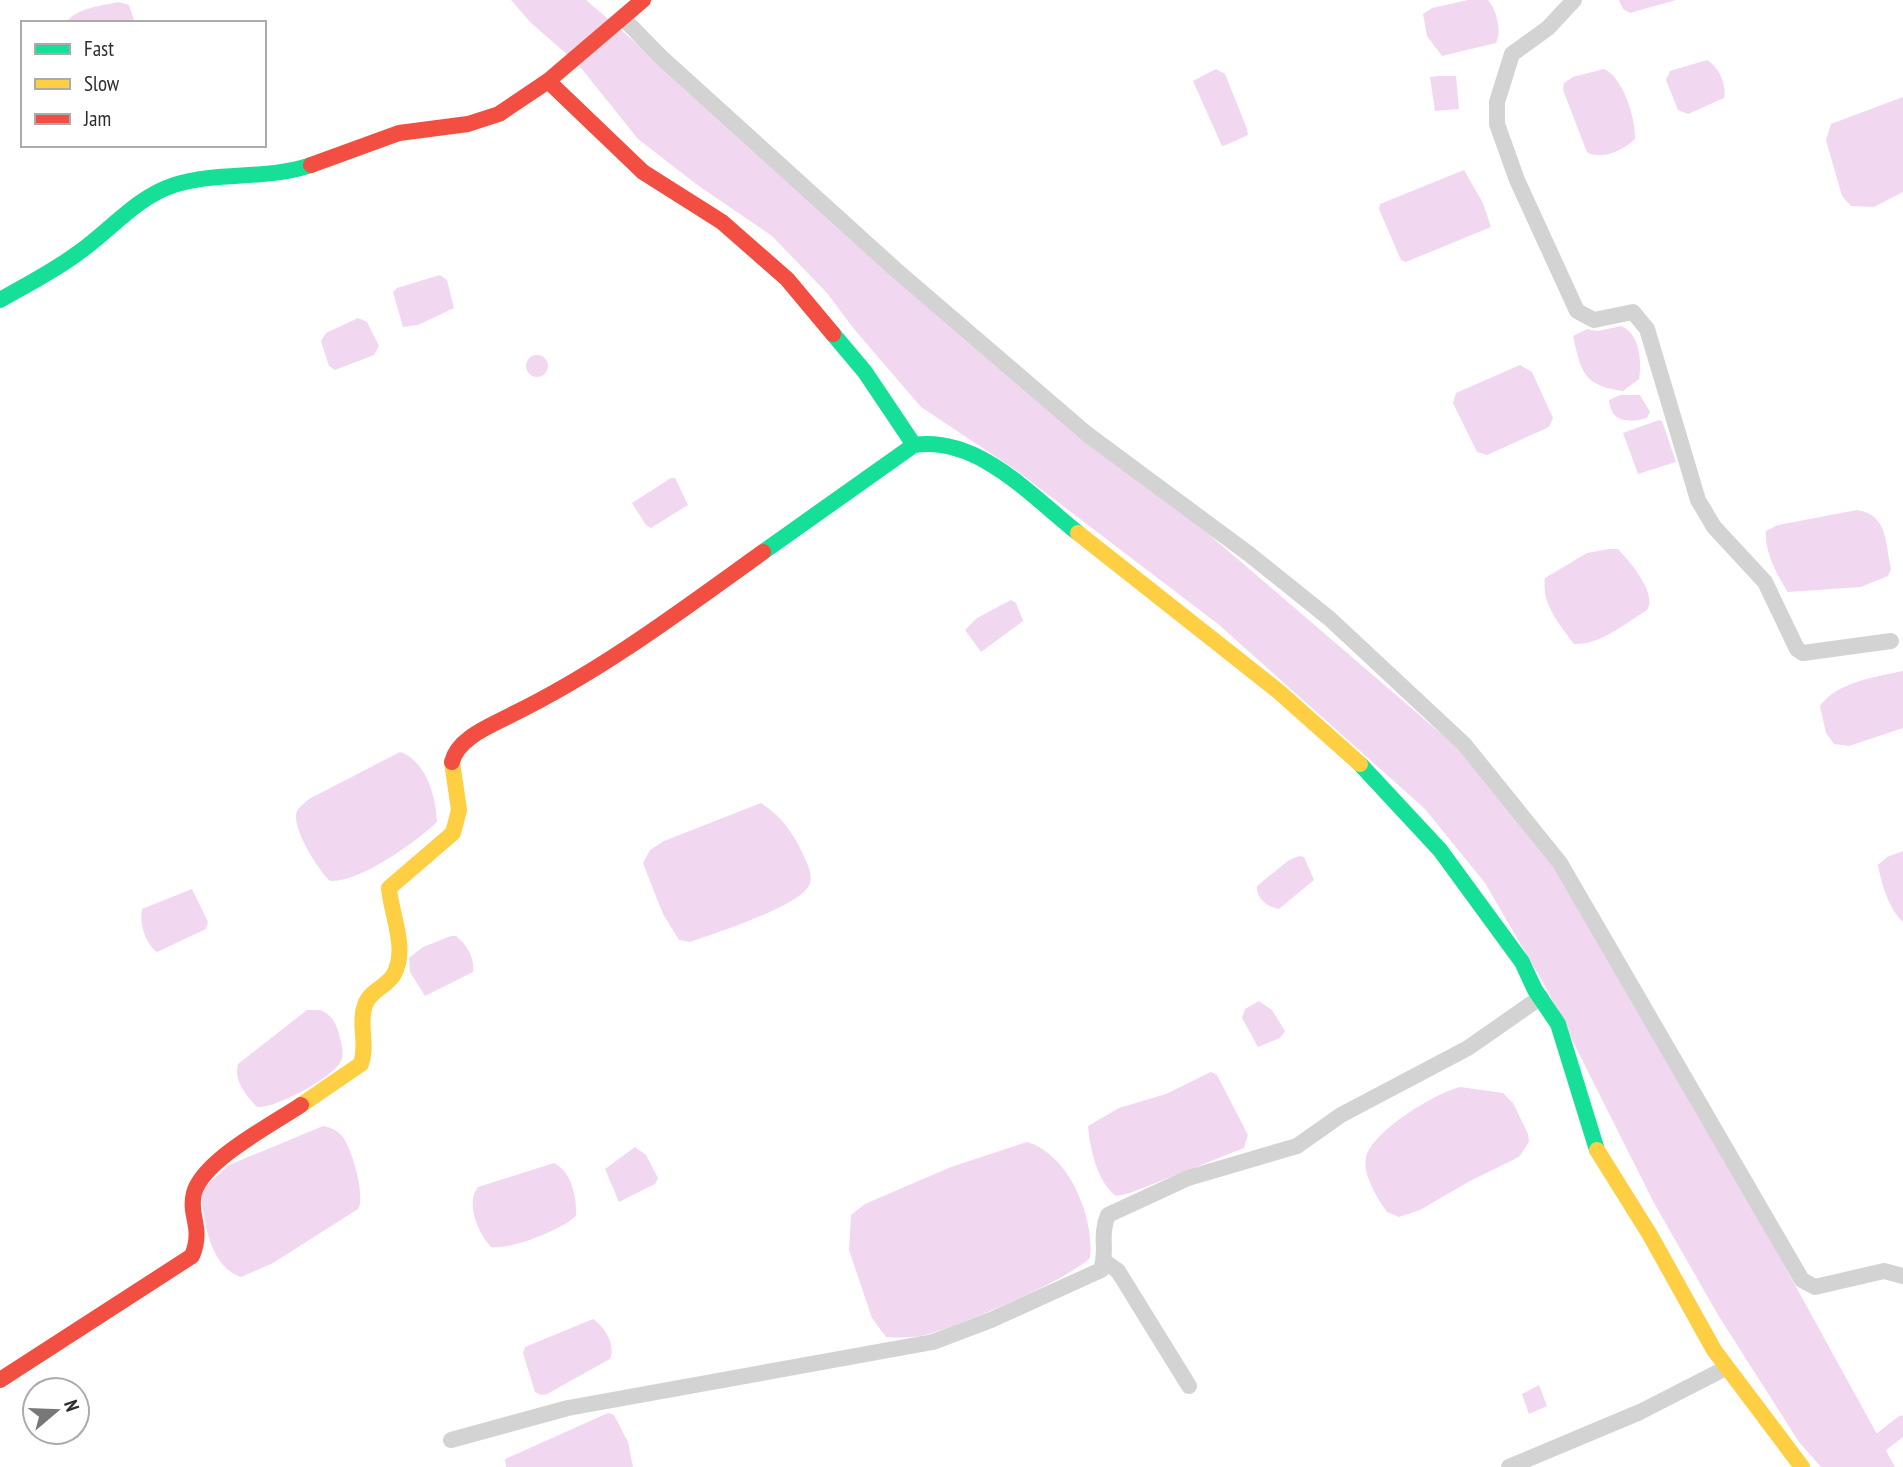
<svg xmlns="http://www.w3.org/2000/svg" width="1903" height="1467" font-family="'PT Sans Narrow',sans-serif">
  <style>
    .water { fill: #f1d8f0 }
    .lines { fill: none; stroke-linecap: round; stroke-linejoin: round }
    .canal { stroke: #f1d8f0; stroke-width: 19 }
    .street { stroke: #d3d3d3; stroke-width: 16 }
    .fast { stroke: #16e098; stroke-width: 16 }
    .slow { stroke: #ffcf43; stroke-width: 16 }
    .jam { stroke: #f24e42; stroke-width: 16 }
  </style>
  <rect width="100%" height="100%" fill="#fff"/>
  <!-- water -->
  <path class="water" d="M511,0H586L1480,767L1594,919L1895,1467H1821L1799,1442L1718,1315L1654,1203L1545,986L1485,883L1425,809L1218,624L1017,471L921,407L854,329L827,293L772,236L696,184L638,139L577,63L531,23Z
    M1468,0H1488C1497,11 1502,31 1496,43L1442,56L1427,36L1423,14L1432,8Z
    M1619,0H1676L1630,13L1623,9Z
    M118,2L129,5L135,23H66C75,8 102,6 118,2Z
    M1707,60C1719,67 1727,85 1724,98L1688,114L1678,110L1666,80L1670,71Z
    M1216,69L1225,74L1247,129L1248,135L1226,145L1222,146L1193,81Z
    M1604,69C1623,77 1636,119 1635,139C1624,150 1601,161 1587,152L1563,90L1564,83L1573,77Z
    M1438,76H1456L1459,109L1435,111L1430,77Z
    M1903,97V192L1874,207L1851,206L1842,196L1826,140L1831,124Z
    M1464,170L1483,203L1491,227L1406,262L1401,260L1379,209L1380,204Z
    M440,275L447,280L454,308L418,325L403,327L393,292L397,288Z
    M358,318L367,322L379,346L374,355L335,370L329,366L321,341L326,333Z
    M1621,326C1640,334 1642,361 1639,379L1623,391C1584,386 1581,372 1573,336L1587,329L1598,331Z
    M526 366a11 11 0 1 1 22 0a11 11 0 1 1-22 0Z
    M1520,365L1532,372L1553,418L1549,427L1487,455L1477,452L1453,403L1456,393Z
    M1620,395H1640L1650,412L1647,418C1629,423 1611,423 1609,400Z
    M1659,420L1662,421L1676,462L1638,474L1623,433Z
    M671,478H675L688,505L651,528L646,525L632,503Z
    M1857,510C1888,515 1885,542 1891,569L1888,576L1861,587L1788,592C1777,576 1764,550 1766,531L1778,525Z
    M1609,549H1618C1630,562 1658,594 1647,610C1626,623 1599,646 1574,644C1560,625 1541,604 1545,578L1587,553Z
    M1011,600L1016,603L1023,621L981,652L965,630L977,618Z
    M1903,671V728L1849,746L1834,744L1826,733L1820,706C1837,682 1875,677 1903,671Z
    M400,752C426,761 436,796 437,822C416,842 359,883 330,881C319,871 290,826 297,811C299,807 306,802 309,799Z
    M761,803C780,815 792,831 802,852C806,861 813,873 810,883C805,905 712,934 690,942L679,940L663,914L643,863L650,850L664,841Z
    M1903,851V922C1889,909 1881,883 1878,865L1887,857Z
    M1299,856L1304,857L1314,880L1279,909C1267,907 1256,898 1257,886L1289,860Z
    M192,889L208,922L206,929L157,952C145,943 139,923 142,909Z
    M451,936H456C467,945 475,958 473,972L425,996L410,972L409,958L423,947Z
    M1259,1001L1272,1010L1285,1031L1280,1038L1258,1047L1242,1018L1245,1009Z
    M307,1010H320C331,1014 336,1023 339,1034C341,1043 345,1052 341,1061C334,1077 275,1109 257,1107C247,1096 233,1081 238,1064Z
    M1211,1072L1217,1075L1248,1135L1244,1148L1130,1193L1116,1196C1097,1182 1090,1148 1088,1126L1119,1108L1166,1094Z
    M1460,1087L1503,1093L1513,1103L1528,1134L1529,1142L1519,1157L1470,1181L1420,1210L1399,1217L1387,1212C1378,1199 1362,1174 1366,1157C1373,1131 1435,1093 1460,1087Z
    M323,1126C332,1128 337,1130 342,1136C352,1148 366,1197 358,1209L273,1263L241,1277C209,1267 203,1217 201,1190L229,1165Z
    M1027,1142C1069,1154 1095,1218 1090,1258C1064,1282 965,1323 929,1334C915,1338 900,1338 886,1337L872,1318L849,1250L851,1215L865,1204L951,1167Z
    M635,1147L646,1155L658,1178L655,1184L619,1202L605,1169Z
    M554,1163C572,1172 577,1198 576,1216C561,1230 511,1250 491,1247C478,1233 465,1203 478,1187Z
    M593,1319C605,1327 616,1345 610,1359L547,1394L541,1395L535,1392L523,1353L525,1347Z
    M1539,1385L1547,1406L1529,1414L1522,1394Z
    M608,1413L614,1415L628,1442L633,1467H506L505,1459Z"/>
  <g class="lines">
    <!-- canal -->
    <path class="canal" d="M1862,1457L1903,1425"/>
    <!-- street -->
    <path class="street" d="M1574,0L1548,28L1512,54L1497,102V124L1517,180L1577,311L1594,320L1633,312L1647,329L1698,500L1714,527L1765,582L1797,649L1803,653L1891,641
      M623,18L662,58L896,270L1087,434L1249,554L1330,619L1464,744L1560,863L1802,1280L1815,1287L1884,1271L1903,1276
      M1104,1261L1118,1271L1189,1386
      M451,1440L568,1408L933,1342L991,1320L1101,1270C1108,1250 1099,1237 1108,1215L1188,1178L1297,1146L1341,1115L1468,1048L1541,997
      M1509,1467L1640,1412L1726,1368"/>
    <!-- fast -->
    <path class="fast" d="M0,300C26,285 54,271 78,253C111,230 135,198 174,185C219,171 268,180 311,165
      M833,334L865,372L914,445C979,436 1031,496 1078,533
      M763,552L914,445
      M1360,764L1440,850L1522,962L1535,990L1558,1024L1597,1150"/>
    <!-- slow -->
    <path class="slow" d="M1078,533L1278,691L1360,764
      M301,1105L361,1064C368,1044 358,1024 365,1005C370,990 387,987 394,974C408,948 391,915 389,888L453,833L459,810L452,762
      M1597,1150L1650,1235L1714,1350L1802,1467"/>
    <!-- jam -->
    <path class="jam" d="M548,81L643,172L722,222L787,279L833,334
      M311,165L399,133L468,124L499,114L548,81L643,0
      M452,762C458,737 493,725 513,714C603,670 682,610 763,552
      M0,1380L192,1256C204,1227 188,1216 194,1193C203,1160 273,1124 301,1105"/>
  </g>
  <!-- legend -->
  <rect x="21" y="21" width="245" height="126" fill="#ffffff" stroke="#ababab" stroke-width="2"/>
  <rect x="35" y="44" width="35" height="10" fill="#16e098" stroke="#ababab" stroke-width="2"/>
  <text x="84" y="56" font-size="21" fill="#2e2e2e">Fast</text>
  <rect x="35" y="79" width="35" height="10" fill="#ffcf43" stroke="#ababab" stroke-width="2"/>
  <text x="84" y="91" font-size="21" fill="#2e2e2e">Slow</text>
  <rect x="35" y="114" width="35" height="10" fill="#f24e42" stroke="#ababab" stroke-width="2"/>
  <text x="84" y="126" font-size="21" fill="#2e2e2e">Jam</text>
  <!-- north arrow -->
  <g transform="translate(56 1411) rotate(71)"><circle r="33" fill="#ffffff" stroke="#ababab" stroke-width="2"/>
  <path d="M0-5L12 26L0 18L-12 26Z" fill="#777777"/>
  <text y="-10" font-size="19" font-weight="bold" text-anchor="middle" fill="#2e2e2e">N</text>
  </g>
</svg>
